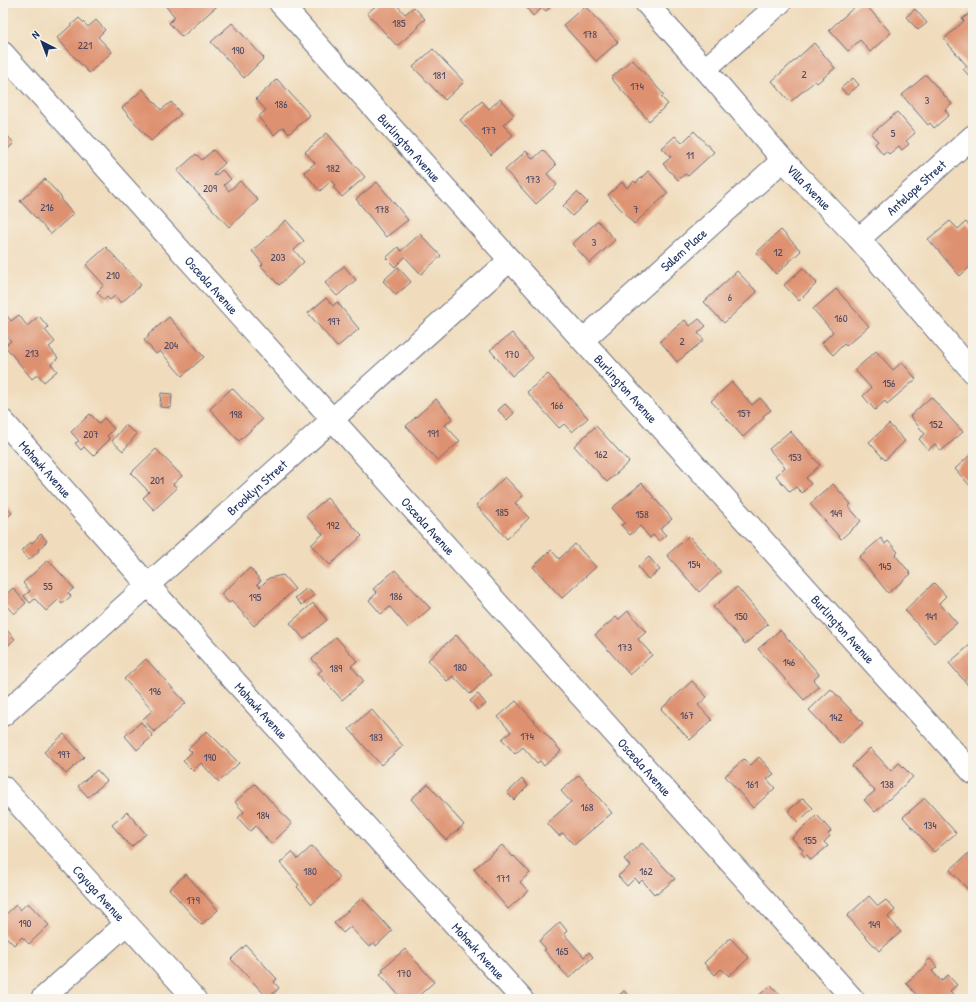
<svg xmlns="http://www.w3.org/2000/svg" width="976" height="1002" font-family="'Patrick Hand',sans-serif">
  <style>
    .building { fill: #de916f }
    .lines { fill: none; stroke-linecap: round; stroke-linejoin: round }
    .street-casing { stroke: #666c7f; stroke-width: 24 }
    .street { stroke: #fff; stroke-width: 22 }
    .labels { text-anchor: middle; stroke-width: 3.5; stroke-linejoin: round; paint-order: stroke }
    .number-label { font-size: 11px; fill: #4c4862 }
    .street-label { font-size: 13px; fill: #1b2f5e; stroke: #f7f3e8 }
  </style>
  <rect width="100%" height="100%" fill="#f7f3e8"/>
  <filter id="ink" filterUnits="userSpaceOnUse"><feTurbulence type="fractalNoise" baseFrequency=".025" numOctaves="2"/><feDisplacementMap in="SourceGraphic" scale="8" xChannelSelector="R" yChannelSelector="G"/><feConvolveMatrix kernelMatrix="1 2 1 2 8 2 1 2 1" color-interpolation-filters="sRGB"/></filter>
  <filter id="wash" filterUnits="userSpaceOnUse"><feTurbulence type="fractalNoise" baseFrequency=".012" numOctaves="4" result="noise"/><feDisplacementMap in="SourceGraphic" scale="16" xChannelSelector="R" yChannelSelector="G"/><feGaussianBlur stdDeviation="0.9" result="paint"/><feColorMatrix in="noise" values="0 0 0 0 0 0 0 0 0 0 0 0 0 0 0 0 0 1.4 0 .05"/><feComposite in="paint" operator="in"/></filter>
  <g filter="url(#wash)">
    <rect width="100%" height="100%" fill="#f0dcbc"/>
    <g id="blocks">
      <!-- building -->
      <path class="building" d="M163,3H214L217,6L182,37L169,23L175,17Z
        M379,3H395L405,14L414,7L425,19L417,26L419,27L397,46L367,13Z
        M523,3H555L546,11L542,8L533,16Z
        M859,3H864L891,33L870,52L860,40L848,51L829,30Z
        M585,6L618,42L596,61L563,25Z
        M915,9L927,23L918,30L906,17Z
        M972,12L973,13V78L972,79L963,69L967,66L944,39L964,21L962,19Z
        M79,18L88,27L96,20L105,30L98,37L112,52L89,73L57,38Z
        M232,23L264,58L244,78L211,42Z
        M814,43L835,68L817,83L815,81L790,102L772,81Z
        M433,49L464,82L445,100L413,67Z
        M632,59L664,95L661,97L668,104L649,121L611,78Z
        M926,75L952,104L945,110L949,115L934,128L930,123L928,125L902,95Z
        M853,78L859,85L847,95L841,88Z
        M277,79L310,115L289,134L283,127L274,135L258,117L266,110L256,99Z
        M143,89L161,110L171,102L181,114L151,141L122,108Z
        M500,99L514,115L503,125L513,135L491,155L460,120L482,101L489,109Z
        M897,112L915,133L906,141L909,144L902,150L899,146L889,154L886,151L883,154L875,144L878,141L871,134Z
        M3,131L14,143L3,154Z
        M694,131L714,152L688,176L685,174L678,180L663,164L671,157L662,148L675,136L682,143Z
        M327,133L365,177L342,197L333,187L335,185L331,181L320,191L304,172L315,163L305,152Z
        M213,150L225,163L213,174L215,176L222,170L231,179L224,185L229,191L240,181L258,200L229,227L177,171L196,154L202,160Z
        M543,150L556,165L547,174L557,185L536,204L505,170L526,151L533,159Z
        M648,171L668,193L634,224L608,195L622,182L627,188L634,181L636,183Z
        M45,179L62,198L61,200L73,214L51,234L20,201Z
        M377,182L408,220L386,237L356,199Z
        M577,192L587,202L572,216L563,206Z
        M286,220L304,241L294,250L304,262L279,285L261,266L263,264L252,251Z
        M598,221L615,240L590,263L572,244Z
        M950,221L958,229L966,222L973,230V264L960,276L928,239Z
        M781,230L801,251L776,274L756,253Z
        M420,234L441,256L421,274L405,257L395,267L386,258L398,247L401,251Z
        M106,247L141,285L121,303L115,296L110,300L107,297L104,300L97,292L104,285L86,265Z
        M344,266L356,280L337,296L325,283Z
        M398,267L411,282L396,295L383,281Z
        M803,268L817,283L799,301L784,285Z
        M737,271L757,292L724,323L704,302Z
        M836,289L869,326L846,346L844,344L833,355L822,343L833,332L813,309Z
        M326,298L333,306L337,302L359,329L337,347L308,313Z
        M5,313L11,321L19,315L27,326L39,316L48,327L45,330L55,342L49,347L58,358L51,364L57,371L44,382L38,374L32,379L5,346L11,341L3,332V329L5,328L3,326V315Z
        M169,317L204,357L182,376L160,351L156,354L144,340L149,336L148,335Z
        M699,319L706,326L698,333L704,340L677,362L660,341L685,320L690,326Z
        M512,333L533,358L512,376L490,350Z
        M876,351L893,370L902,362L916,379L887,404L885,401L875,410L863,396L871,388L855,370Z
        M548,374L588,418L572,432L564,424L559,428L527,392Z
        M732,382L752,405L760,398L771,410L763,416L764,418L743,437L711,401Z
        M232,388L262,420L239,441L210,409Z
        M161,393L172,394L171,408L160,407Z
        M931,397L963,432L941,451L935,444L928,450L919,439L925,434L910,416Z
        M436,399L453,418L445,425L460,441L438,461L406,426Z
        M505,404L514,413L507,420L498,410Z
        M90,414L99,423L104,418L114,429L107,436L110,439L93,456L84,447L81,450L75,443L79,441L71,432Z
        M889,424L905,441L885,460L869,442Z
        M125,425L137,434L123,451L112,441Z
        M596,426L629,462L607,482L574,446Z
        M790,431L820,465L806,478L811,484L802,493L796,487L790,492L776,476L785,467L769,449Z
        M156,449L182,476L173,484L177,488L154,510L143,498L149,492L131,473Z
        M973,452V489L955,469Z
        M505,477L523,496L515,503L529,518L507,539L476,505Z
        M642,483L672,519L660,529L666,535L659,541L653,535L650,538L640,526L630,535L621,525L625,523L612,508Z
        M833,484L851,504L848,506L861,521L841,539L810,504Z
        M327,498L362,536L330,565L311,545L323,534L306,516Z
        M3,503L12,513L3,521Z
        M41,534L47,541L38,550L39,551L29,560L21,551L31,542L32,543Z
        M689,536L721,572L699,592L667,555Z
        M881,538L885,544L888,541L898,552L895,555L911,574L888,593L859,557Z
        M575,544L596,567L562,598L533,567L551,550L559,559Z
        M649,557L660,570L648,579L638,567Z
        M48,560L74,588L68,593L71,596L62,604L58,600L46,611L35,599L30,603L24,596L30,591L23,583Z
        M250,568L261,581L257,584L260,587L269,578L283,575L295,589L254,626L232,601L229,603L221,594Z
        M395,570L430,608L408,628L390,607L381,614L369,600L377,593L373,589Z
        M934,583L946,596L939,603L957,623L934,643L905,610Z
        M737,587L768,624L745,644L713,607Z
        M13,588L26,603L14,614L3,602V597Z
        M307,588L314,595L302,605L295,598Z
        M313,603L327,620L304,639L290,623Z
        M628,611L646,632L638,639L652,655L630,675L595,635L616,617L619,619Z
        M3,626L15,639L3,650Z
        M780,630L819,674L813,680L819,687L804,700L758,649Z
        M456,635L491,675L470,694L453,676L447,681L428,660Z
        M336,637L357,661L351,666L364,681L342,700L318,673L322,670L312,659Z
        M971,644L973,646V691L949,663Z
        M146,659L186,703L154,732L143,719L153,710L124,679Z
        M692,681L707,697L698,705L712,720L690,740L661,709Z
        M831,689L863,723L841,744L809,710Z
        M478,694L486,704L478,710L470,701Z
        M516,701L561,751L544,766L540,761L537,763L523,747L515,754L502,739L511,732L498,717Z
        M371,709L403,746L381,765L349,729Z
        M141,722L153,736L137,750L125,736Z
        M207,731L239,763L219,782L201,763L193,771L183,761L192,752L188,749Z
        M64,734L84,757L66,774L57,764L56,765L44,752Z
        M870,748L891,771L899,763L913,777L875,812L864,800L875,791L852,766Z
        M759,757L774,774L767,779L775,788L753,808L725,776L744,759L750,766Z
        M97,770L107,781L88,797L78,786Z
        M579,775L612,813L574,845L563,833L559,836L547,823L571,802L561,791Z
        M522,779L528,786L514,800L507,793Z
        M255,784L292,824L271,844L256,826L250,831L238,818L244,812L235,802Z
        M428,784L464,825L446,840L411,799Z
        M803,798L813,808L798,822L788,811Z
        M925,798L956,833L934,852L903,817Z
        M127,812L146,834L131,847L112,825Z
        M817,815L831,831L828,834L830,836L824,842L828,846L811,860L807,855L805,857L801,852L803,850L792,838Z
        M642,843L675,879L657,894L656,892L654,894L642,880L639,883L635,878L627,886L618,876L630,866L624,859Z
        M502,845L513,857L514,856L530,873L520,882L528,891L508,909L474,869Z
        M312,846L340,878L312,904L297,887L299,885L280,863L292,852L298,859Z
        M972,850L973,851V895L950,870Z
        M186,874L218,910L201,925L169,889Z
        M869,896L878,906L886,900L895,910L888,917L901,932L879,951L847,916Z
        M362,898L392,931L376,946L374,943L369,947L350,927L343,933L334,923Z
        M28,903L49,925L29,944L22,937L14,945L3,934V921L6,918L4,916L16,905L20,910Z
        M560,922L567,931L564,934L584,957L589,952L593,957L569,978L544,950L546,949L539,941Z
        M730,938L749,958L729,976L721,969L715,975L704,963Z
        M246,945L277,979L274,982L279,988L268,998L231,959Z
        M405,949L434,982L415,999H410L408,997L406,999H402L380,974L384,971L382,969Z
        M930,959L937,967L932,971L941,981L948,975L957,985L950,991L954,995L950,998L951,999H920L906,983L927,965L925,963Z
        M771,985L784,999H747L752,995L756,998Z
        M624,991L631,999H615Z"/>
    </g>
  </g>
  <g filter="url(#ink)">
    <use href="#blocks" fill-opacity="0" stroke="#666c7f" stroke-width="1"/>
    <g class="lines">
      <defs>
        <g id="street">
          <path id="s1" d="M280,3L510,260L973,773"/>
          <path id="s2" d="M646,3L705,69L783,160L859,239L973,372"/>
          <path id="s3" d="M3,53L333,420L853,999"/>
          <path d="M705,69L780,3"/>
          <path id="s4" d="M859,239L973,136"/>
          <path id="s5" d="M583,340L783,160"/>
          <path id="s6" d="M3,421L148,585L522,999"/>
          <path id="s7" d="M3,715L148,585L510,260"/>
          <path id="s8" d="M3,787L195,999"/>
          <path d="M42,999L126,924"/>
        </g>
      </defs>
      <!-- street casing -->
      <use href="#street" class="street-casing"/>
      <!-- street -->
      <use href="#street" class="street"/>
    </g>
  </g>
  <g class="labels">
    <!-- number labels -->
    <g class="number-label">
      <text x="399" y="27">185</text>
      <text x="590" y="38">178</text>
      <text x="85" y="49">221</text>
      <text x="238" y="54">190</text>
      <text x="804" y="78">2</text>
      <text x="439" y="79">181</text>
      <text x="637" y="90">174</text>
      <text x="927" y="104">3</text>
      <text x="281" y="108">186</text>
      <text x="489" y="134">177</text>
      <text x="893" y="137">5</text>
      <text x="690" y="159">11</text>
      <text x="333" y="172">182</text>
      <text x="533" y="183">173</text>
      <text x="210" y="192">209</text>
      <text x="47" y="211">216</text>
      <text x="382" y="213">178</text>
      <text x="636" y="213">7</text>
      <text x="594" y="246">3</text>
      <text x="778" y="256">12</text>
      <text x="278" y="261">203</text>
      <text x="113" y="279">210</text>
      <text x="730" y="301">6</text>
      <text x="841" y="322">160</text>
      <text x="334" y="325">197</text>
      <text x="682" y="345">2</text>
      <text x="171" y="349">204</text>
      <text x="32" y="357">213</text>
      <text x="512" y="358">170</text>
      <text x="889" y="387">156</text>
      <text x="557" y="409">166</text>
      <text x="744" y="417">157</text>
      <text x="236" y="418">198</text>
      <text x="936" y="428">152</text>
      <text x="433" y="437">191</text>
      <text x="91" y="438">207</text>
      <text x="601" y="458">162</text>
      <text x="795" y="461">153</text>
      <text x="157" y="484">201</text>
      <text x="502" y="516">185</text>
      <text x="836" y="517">149</text>
      <text x="642" y="518">158</text>
      <text x="333" y="529">192</text>
      <text x="694" y="568">154</text>
      <text x="885" y="570">145</text>
      <text x="48" y="590">55</text>
      <text x="396" y="600">186</text>
      <text x="255" y="601">195</text>
      <text x="741" y="620">150</text>
      <text x="931" y="620">141</text>
      <text x="625" y="651">173</text>
      <text x="789" y="666">146</text>
      <text x="460" y="671">180</text>
      <text x="336" y="672">189</text>
      <text x="155" y="695">196</text>
      <text x="687" y="719">167</text>
      <text x="836" y="721">142</text>
      <text x="527" y="740">174</text>
      <text x="376" y="741">183</text>
      <text x="64" y="758">197</text>
      <text x="210" y="761">190</text>
      <text x="752" y="788">161</text>
      <text x="887" y="788">138</text>
      <text x="587" y="811">168</text>
      <text x="263" y="819">184</text>
      <text x="930" y="829">134</text>
      <text x="810" y="844">155</text>
      <text x="310" y="875">180</text>
      <text x="646" y="875">162</text>
      <text x="503" y="882">171</text>
      <text x="193" y="904">179</text>
      <text x="25" y="927">190</text>
      <text x="874" y="928">149</text>
      <text x="562" y="955">165</text>
      <text x="404" y="977">170</text>
    </g>
    <!-- street labels -->
    <g class="street-label">
      <text dy="5" stroke="none"><textPath href="#s1" startOffset="194">Burlington Avenue</textPath></text>
      <text dy="5" stroke="none"><textPath href="#s2" startOffset="246">Villa Avenue</textPath></text>
      <text dy="5" stroke="none"><textPath href="#s4" startOffset="77">Antelope Street</textPath></text>
      <text dy="5" stroke="none"><textPath href="#s5" startOffset="135">Salem Place</textPath></text>
      <text dy="5" stroke="none"><textPath href="#s3" startOffset="312">Osceola Avenue</textPath></text>
      <text dy="5" stroke="none"><textPath href="#s1" startOffset="518">Burlington Avenue</textPath></text>
      <text dy="5" stroke="none"><textPath href="#s6" startOffset="64">Mohawk Avenue</textPath></text>
      <text dy="5" stroke="none"><textPath href="#s7" startOffset="341">Brooklyn Street</textPath></text>
      <text dy="5" stroke="none"><textPath href="#s3" startOffset="636">Osceola Avenue</textPath></text>
      <text dy="5" stroke="none"><textPath href="#s1" startOffset="842">Burlington Avenue</textPath></text>
      <text dy="5" stroke="none"><textPath href="#s6" startOffset="388">Mohawk Avenue</textPath></text>
      <text dy="5" stroke="none"><textPath href="#s3" startOffset="960">Osceola Avenue</textPath></text>
      <text dy="5" stroke="none"><textPath href="#s8" startOffset="143">Cayuga Avenue</textPath></text>
      <text dy="5" stroke="none"><textPath href="#s6" startOffset="712">Mohawk Avenue</textPath></text>
    </g>
  </g>
  <!-- margin -->
  <rect width="976" height="1002" fill="none" stroke="#f7f3e8" stroke-width="16"/>
  <!-- north arrow -->
  <g transform="translate(42 42) rotate(318)" stroke="#f7f3e8" stroke-width="3" paint-order="stroke">
  <path d="M0-3L7 15L0 10L-7 15Z" fill="#1b2f5e"/>
  <text y="-6" font-size="11" font-weight="bold" text-anchor="middle" fill="#1b2f5e">N</text>
  </g>
</svg>
